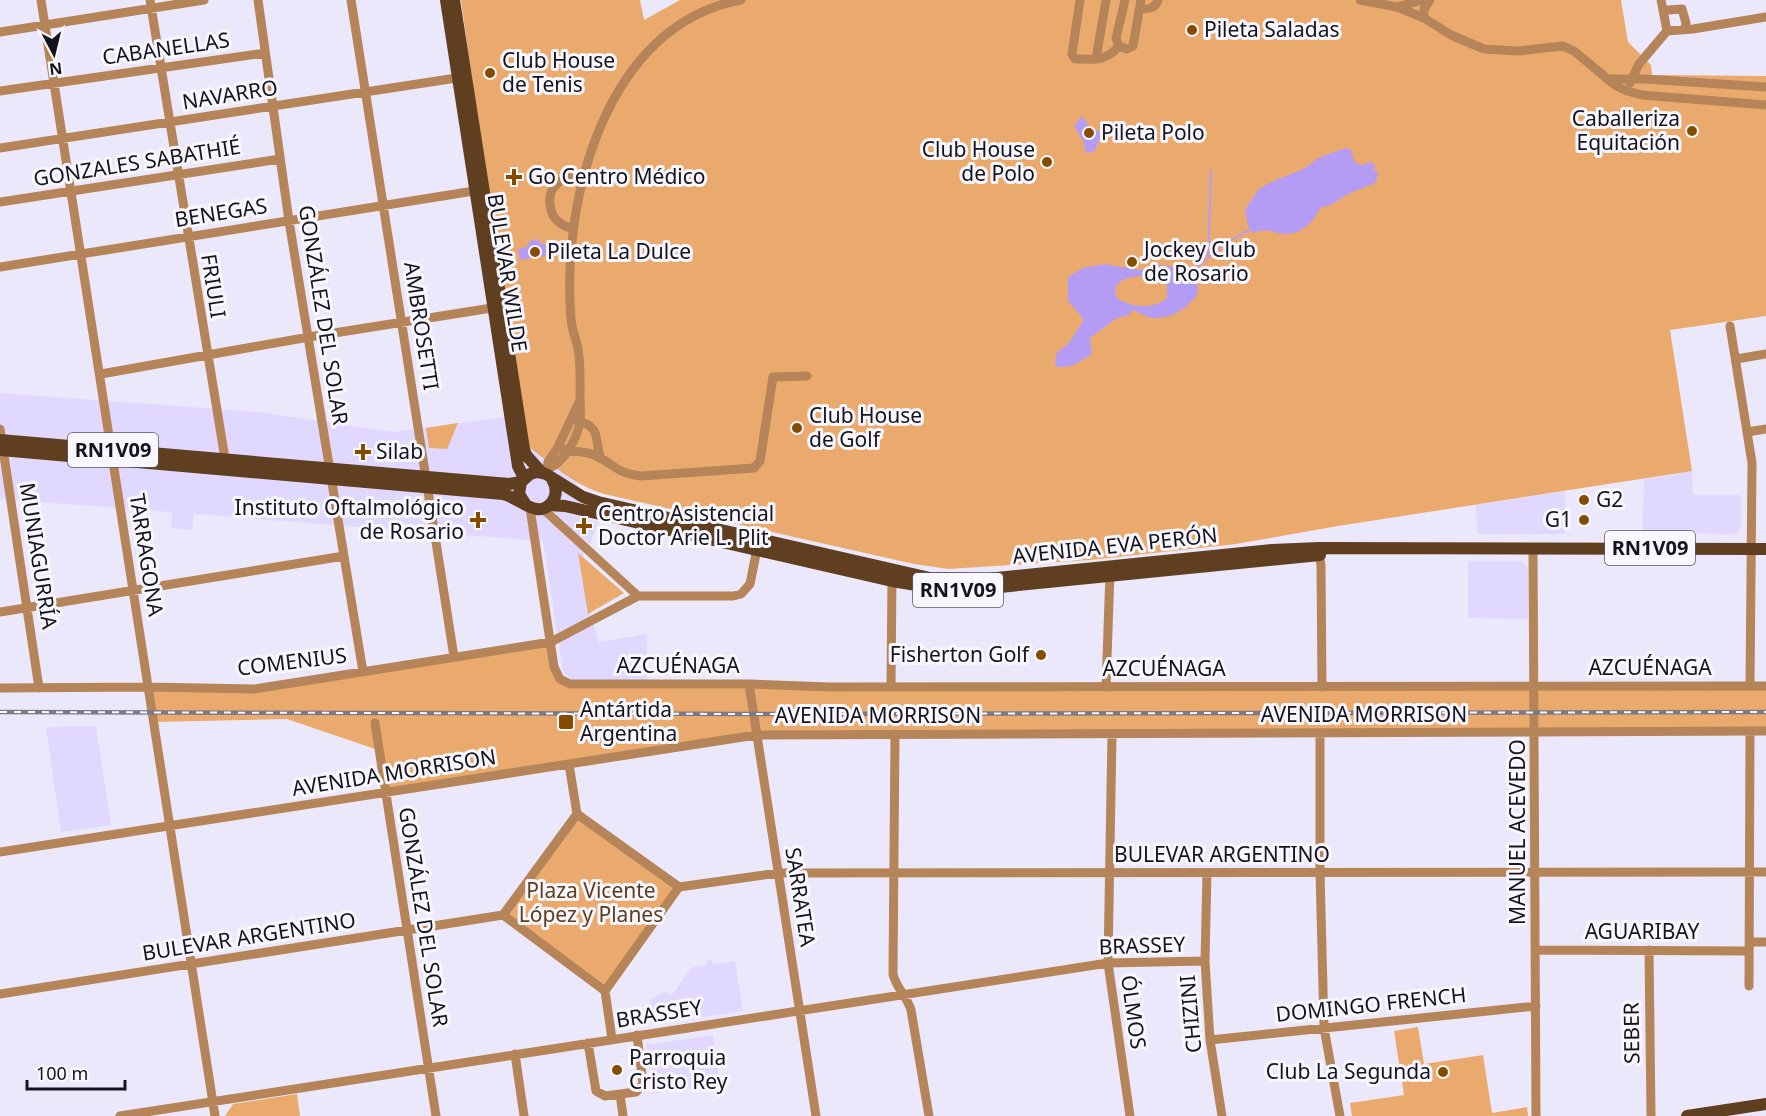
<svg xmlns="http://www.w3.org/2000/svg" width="1766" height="1116" font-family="'Noto Sans',sans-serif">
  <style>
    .built { fill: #e1d8ff }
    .green { fill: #ebaa6d }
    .water { fill: #b49cf5; fill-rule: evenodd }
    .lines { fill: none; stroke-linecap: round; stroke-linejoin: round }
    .stream { stroke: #b49cf5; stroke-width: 2 }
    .minor { stroke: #b58559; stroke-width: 9 }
    .major { stroke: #603f20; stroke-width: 12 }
    .rail-casing { stroke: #7c7987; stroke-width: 4.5 }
    .rail { stroke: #f8f7fe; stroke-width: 2; stroke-dasharray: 7; stroke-linecap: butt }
    .poi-dot { fill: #854c00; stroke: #f8f7fe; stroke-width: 2 }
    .labels { text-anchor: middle; stroke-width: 6; stroke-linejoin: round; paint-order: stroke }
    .shield { fill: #f8f7fe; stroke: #595760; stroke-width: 1.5 }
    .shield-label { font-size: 20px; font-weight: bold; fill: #15131d }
    .poi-label { font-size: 21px; fill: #15131d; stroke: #f8f7fe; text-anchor: start }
    .street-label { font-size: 21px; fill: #15131d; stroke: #f8f7fe }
    .park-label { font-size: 21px; fill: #5c3c1d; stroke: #f8f7fe }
  </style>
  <rect width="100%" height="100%" fill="#ece8fb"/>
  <!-- built -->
  <path class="built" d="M0,393L258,412L394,432L510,416L577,483L580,519L598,522L590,544L582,538L590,611L598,642L647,634V680H572L563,671L543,541L194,514L192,530L171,528L172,512L0,499Z
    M1692,471L1693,495H1741V528L1737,534L1642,533L1644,479Z
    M1565,491V534H1477L1476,505Z
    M1468,561H1522L1528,568V619L1468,618Z
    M96,726L111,825L61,832L46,727Z
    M712,960L713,964L735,961L743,1011L654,1024L650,1000L664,991L672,995L692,967L709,965L705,961Z
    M713,1035L720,1084L651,1094L653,1075L646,1045Z"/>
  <!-- green -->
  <path class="green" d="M461,0H640L644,20L680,0H1621L1628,42L1651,65L1652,75L1766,76V316L1670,330L1692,471L1338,526L1236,544L1090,560L948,569L914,564L604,494C575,485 553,466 529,447L490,208Z
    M458,423L447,449L429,448L426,428Z
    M578,553L624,593L588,614Z
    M551,642L563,682L1766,686V731L756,735L385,793L378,750L287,719L154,722L148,687L254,689Z
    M577,814L679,887L605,991L503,915Z
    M1418,1027L1424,1064L1483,1055L1492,1113L1527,1107L1528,1116H1352L1350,1103L1404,1095L1394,1031Z
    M297,1094L300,1116H225L233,1104Z"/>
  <!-- water -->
  <path class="water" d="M1082,116L1090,127L1100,131L1101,134L1095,151L1087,153L1085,151L1084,143L1074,126Z
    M1346,148L1351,150L1355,163L1363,165L1369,162L1376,165L1373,169L1378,173L1376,182C1368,187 1361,188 1353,192C1341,196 1334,207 1321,207C1313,222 1303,234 1285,234C1270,234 1271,226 1253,233L1248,226L1245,210L1258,190L1267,184L1305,168L1320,157Z
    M536,239L544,245L550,244L551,255L520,260L518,249L527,247L530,241Z
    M1105,264L1138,270L1161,265L1188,269L1197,279L1198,292C1191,306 1173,318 1157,318C1149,319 1140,313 1133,310L1130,311V315L1117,318L1090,338L1092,353C1083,361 1070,369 1057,367L1055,363L1057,352L1067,345L1083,322L1082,317L1068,301V277L1083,268ZM1149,276L1160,278L1167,285V298C1153,310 1131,308 1116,297L1115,288C1122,276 1136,276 1149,276Z"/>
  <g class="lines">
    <!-- stream -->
    <path class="stream" d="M1208,258L1211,170
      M1191,272L1224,244L1251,229"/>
    <!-- minor -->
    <path class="minor" d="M41,0L215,1116
      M150,0L226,465
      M258,0L289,221L363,672
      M351,0L454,657
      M1080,0L1072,54L1075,59C1095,59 1105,62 1119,46
      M1125,0L1116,38L1119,46L1127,49L1133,46L1141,0
      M1360,0L1397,7L1424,18L1451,35L1484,49L1518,51L1563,46L1574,51L1616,86L1627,91L1642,95L1766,105
      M1661,0L1667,31
      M1397,7L1423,0
      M1140,9C1148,9 1155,9 1158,0
      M1665,12L1668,10L1682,9L1686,23L1685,28
      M1424,18V9L1430,0
      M1667,31L1693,29L1766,17
      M0,32L204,0
      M1096,59L1106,0
      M1607,79H1645L1766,87
      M1630,83L1639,64L1667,31
      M0,91L265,53
      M0,148L463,77
      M0,202L280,159
      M573,229C569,227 563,226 560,223C548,215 546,193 557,184C564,177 574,176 584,174
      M0,267L480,190
      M1730,326L1752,463L1750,686
      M1736,359L1766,354
      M101,374L309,337L498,307
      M576,420C603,428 593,437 601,459
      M0,429L39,688
      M1747,432L1766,429
      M558,447C570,453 582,450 594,455C615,464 615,473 641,476L754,468L760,461L773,377L807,376
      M548,469C565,461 577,439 580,421C581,414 580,406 580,398C580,381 581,366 578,349C576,338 571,328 571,318C561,201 606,24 741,0
      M546,473L548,462L558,447L580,400
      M530,508L554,667L560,679L570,684H749L829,687L1766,686
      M543,509L638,596
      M1533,548L1536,1116
      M1319,551L1321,566L1322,687
      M0,612L344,556
      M749,684L816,1116
      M891,687L892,576
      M1106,687L1110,572
      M0,688L148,687L254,689L551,642L638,596H733L741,594L750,584L758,544
      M375,723L436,1116
      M1320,733V872L1324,1028L1340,1116
      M895,734L893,974C896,988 907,996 911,1010L929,1116
      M1112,734L1108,963L1130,1116
      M569,764L577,814L503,915L605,991L679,887L577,814
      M0,852L756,735L1766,731
      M1207,873L1205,961L1210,1040L1222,1116
      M679,887L778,873L1766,872
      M1749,942H1766
      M1536,950L1749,951
      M1649,950L1651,1116
      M1749,986L1750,731
      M605,991L612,1039
      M0,994L503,915
      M1210,1040L1536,1006
      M588,1043L596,1091L605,1096L636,1092L643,1084L637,1035
      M515,1054L524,1116
      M620,1094L623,1116
      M120,1116L1108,963L1205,961"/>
    <!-- major -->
    <path class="major" d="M446,0L518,466L524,478
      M454,0L524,449L526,455L542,473
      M0,440L509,484L521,482
      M0,450L503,494C519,497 538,521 552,502C558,494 556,486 552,479
      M526,505L519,494L521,482L530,474L537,472L546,474L583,497L598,502L930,578L987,579L1272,550L1319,548L1766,549
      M549,505L565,506L892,581L947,590L989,588L1320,555
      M1687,1116L1766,1104"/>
    <defs>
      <path id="rail" d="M0,712L753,714L1766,712"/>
    </defs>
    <!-- rail casing -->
    <use href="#rail" class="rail-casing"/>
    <!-- rail -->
    <use href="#rail" class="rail"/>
  </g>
  <!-- markers -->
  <g class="poi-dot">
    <circle cx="1192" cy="30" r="6"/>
    <circle cx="490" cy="73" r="6"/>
    <circle cx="1692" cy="131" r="6"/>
    <circle cx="1089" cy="133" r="6"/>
    <circle cx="1047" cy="162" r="6"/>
    <path d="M511 168h6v6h6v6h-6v6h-6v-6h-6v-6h6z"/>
    <circle cx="535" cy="252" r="6"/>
    <circle cx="1132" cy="262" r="6"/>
    <circle cx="797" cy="428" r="6"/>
    <path d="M360 443h6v6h6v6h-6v6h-6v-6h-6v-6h6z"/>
    <circle cx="1584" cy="500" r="6"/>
    <path d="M475 511h6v6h6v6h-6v6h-6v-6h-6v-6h6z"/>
    <circle cx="1584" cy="520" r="6"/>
    <path d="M581 517h6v6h6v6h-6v6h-6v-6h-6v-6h6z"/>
    <circle cx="1041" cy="655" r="6"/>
    <rect x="558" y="714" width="16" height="16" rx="3"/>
    <circle cx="617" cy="1070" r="6"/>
    <circle cx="1443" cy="1072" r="6"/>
  </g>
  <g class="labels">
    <!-- shield labels -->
    <g class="shield">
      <rect x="68" y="433" width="90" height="34" rx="4.5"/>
      <rect x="1605" y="531" width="90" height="34" rx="4.5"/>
      <rect x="913" y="573" width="90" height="34" rx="4.5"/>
    </g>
    <g class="shield-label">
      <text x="113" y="457">RN1V09</text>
      <text x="1650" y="555">RN1V09</text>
      <text x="958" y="597">RN1V09</text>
    </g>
    <!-- poi labels -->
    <g class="poi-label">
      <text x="1204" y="37">Pileta Saladas</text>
      <text x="502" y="68">Club House<tspan x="502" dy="24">de Tenis</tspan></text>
      <text x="1680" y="126" text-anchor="end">Caballeriza<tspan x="1680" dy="24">Equitación</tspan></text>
      <text x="1101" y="140">Pileta Polo</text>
      <text x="1035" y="157" text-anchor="end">Club House<tspan x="1035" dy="24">de Polo</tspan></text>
      <text x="528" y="184">Go Centro Médico</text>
      <text x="1144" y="257">Jockey Club<tspan x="1144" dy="24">de Rosario</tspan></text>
      <text x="547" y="259">Pileta La Dulce</text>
      <text x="809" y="423">Club House<tspan x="809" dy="24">de Golf</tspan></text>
      <text x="376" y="459">Silab</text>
      <text x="1596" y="507">G2</text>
      <text x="464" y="515" text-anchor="end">Instituto Oftalmológico<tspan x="464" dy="24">de Rosario</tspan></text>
      <text x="598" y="521">Centro Asistencial<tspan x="598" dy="24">Doctor Arie L. Plit</tspan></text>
      <text x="1572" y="527" text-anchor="end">G1</text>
      <text x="1029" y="662" text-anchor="end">Fisherton Golf</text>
      <text x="580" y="717">Antártida<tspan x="580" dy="24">Argentina</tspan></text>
      <text x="629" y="1065">Parroquia<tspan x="629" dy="24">Cristo Rey</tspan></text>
      <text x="1431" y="1079" text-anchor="end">Club La Segunda</text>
    </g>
    <!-- street labels -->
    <g class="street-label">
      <text transform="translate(166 49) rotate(-8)" y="7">CABANELLAS</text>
      <text transform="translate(230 95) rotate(-9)" y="7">NAVARRO</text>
      <text transform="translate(137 163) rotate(-9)" y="7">GONZALES SABATHIÉ</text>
      <text transform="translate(221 213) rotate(-9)" y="7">BENEGAS</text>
      <text transform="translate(507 273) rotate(81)" y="7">BULEVAR WILDE</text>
      <text transform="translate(213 286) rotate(81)" y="7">FRIULI</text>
      <text transform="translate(323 315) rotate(81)" y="7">GONZÁLEZ DEL SOLAR</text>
      <text transform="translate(421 326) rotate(81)" y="7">AMBROSETTI</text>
      <text transform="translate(1115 546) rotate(-6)" y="7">AVENIDA EVA PERÓN</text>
      <text transform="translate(146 555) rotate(81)" y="7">TARRAGONA</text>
      <text transform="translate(38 556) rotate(81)" y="7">MUNIAGURRÍA</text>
      <text transform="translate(292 662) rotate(-7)" y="7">COMENIUS</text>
      <text x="678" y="673">AZCUÉNAGA</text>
      <text x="1650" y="675">AZCUÉNAGA</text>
      <text x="1164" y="676">AZCUÉNAGA</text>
      <text x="1364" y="722">AVENIDA MORRISON</text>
      <text x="878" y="723">AVENIDA MORRISON</text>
      <text transform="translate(394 773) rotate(-9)" y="7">AVENIDA MORRISON</text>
      <text transform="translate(1518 832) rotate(-90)" y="7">MANUEL ACEVEDO</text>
      <text x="1222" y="862">BULEVAR ARGENTINO</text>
      <text transform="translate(800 897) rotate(81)" y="7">SARRATEA</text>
      <text transform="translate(423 917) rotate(81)" y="7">GONZÁLEZ DEL SOLAR</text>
      <text x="1642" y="939">AGUARIBAY</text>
      <text transform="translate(249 937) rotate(-9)" y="7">BULEVAR ARGENTINO</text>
      <text transform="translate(1142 946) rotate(-2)" y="7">BRASSEY</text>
      <text transform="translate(1371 1005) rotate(-6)" y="7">DOMINGO FRENCH</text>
      <text transform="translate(1133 1012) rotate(82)" y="7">ÓLMOS</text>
      <text transform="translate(659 1014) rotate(-9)" y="7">BRASSEY</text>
      <text transform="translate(1191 1014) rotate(-95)" y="7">CHIZINI</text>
      <text transform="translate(1632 1033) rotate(-91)" y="7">SEBER</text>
    </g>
    <!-- park labels -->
    <g class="park-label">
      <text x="591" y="898">Plaza Vicente<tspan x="591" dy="24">López y Planes</tspan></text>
    </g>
  </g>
  <!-- north arrow -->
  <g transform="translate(54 54) rotate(173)" stroke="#f8f7fe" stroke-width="4.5" paint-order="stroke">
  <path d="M0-4.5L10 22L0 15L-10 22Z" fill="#15131d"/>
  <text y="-9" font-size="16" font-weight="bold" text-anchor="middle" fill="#15131d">N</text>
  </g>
  <!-- scale -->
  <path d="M27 1080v9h98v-9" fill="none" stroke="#15131d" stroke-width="3"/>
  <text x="36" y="1080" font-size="18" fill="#15131d" stroke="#f8f7fe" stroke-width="4.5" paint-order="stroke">100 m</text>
</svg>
